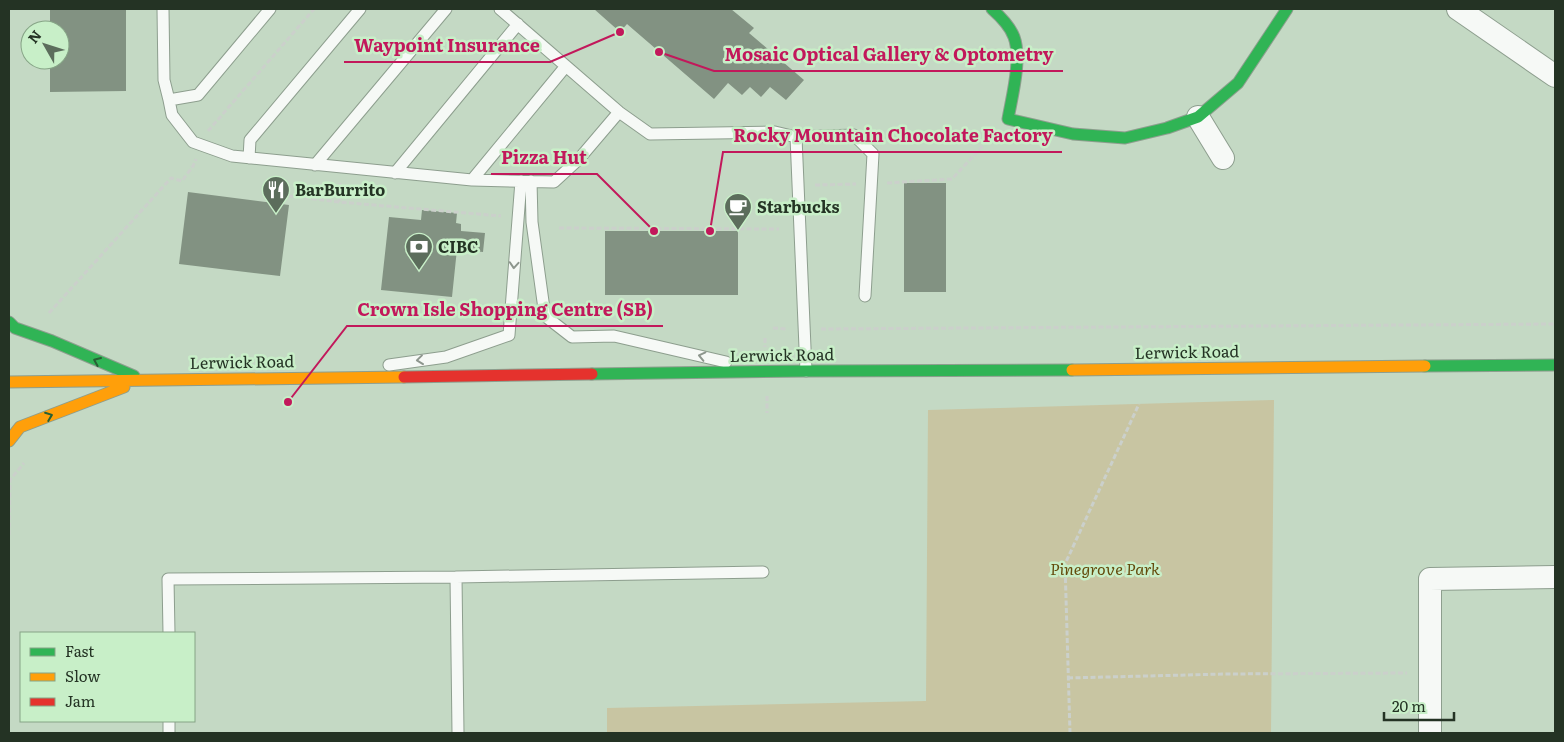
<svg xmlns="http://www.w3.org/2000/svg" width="1564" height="742" font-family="Literata,serif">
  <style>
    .green { fill: #c8c5a2 }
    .building { fill: #829282 }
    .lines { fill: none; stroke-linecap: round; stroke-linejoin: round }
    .lane-casing { stroke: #8d9e8e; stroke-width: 13 }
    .street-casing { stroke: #8d9e8e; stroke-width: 24 }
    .fast-casing { stroke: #8d9e8e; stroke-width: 13 }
    .slow-casing { stroke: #8d9e8e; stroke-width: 13 }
    .jam-casing { stroke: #8d9e8e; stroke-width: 13 }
    .path { stroke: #cbd0cb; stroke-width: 3; stroke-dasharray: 5 2.5; stroke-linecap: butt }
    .lane { stroke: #f6f9f6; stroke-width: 11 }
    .street { stroke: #f6f9f6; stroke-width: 22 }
    .fast { stroke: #30b455; stroke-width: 11 }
    .slow { stroke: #ff9f0a; stroke-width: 11 }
    .jam { stroke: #e5322d; stroke-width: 11 }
    .oneway { stroke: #8d968d }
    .oneway2 { stroke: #286035 }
    .labels { text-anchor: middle; stroke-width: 5; stroke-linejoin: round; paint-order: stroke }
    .poi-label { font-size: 16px; font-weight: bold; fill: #243324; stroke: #c8efc8; text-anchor: start }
    .street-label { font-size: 16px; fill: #243324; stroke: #c8efc8 }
    .park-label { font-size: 16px; font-style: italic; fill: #644b0c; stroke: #c8efc8 }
    .leader { fill: none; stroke: #c2185b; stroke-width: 2 }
    .callout-dot { fill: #c2185b; stroke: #c8efc8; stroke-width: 2 }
    .callout-label { font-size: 18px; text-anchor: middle; font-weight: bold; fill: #c2185b; stroke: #c8efc8; stroke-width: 5; stroke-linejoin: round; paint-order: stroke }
  </style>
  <rect width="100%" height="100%" fill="#c4d9c4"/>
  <!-- green -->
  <path class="green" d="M1274,400L1271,733H607V708L926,701L928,410Z"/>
  <!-- building -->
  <path class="building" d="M50,9H126V91L50,92V60H60V30H50Z
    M594,9H731L754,28L749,33L804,80L786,100L770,87L761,97L750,87L742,95L728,83L714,99L627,24L620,32Z
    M904,183H946V292H904Z
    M188,192L289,205L280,276L179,264Z
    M422,210L457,213L456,223L461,224V231L485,233L483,252L457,249L452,297L381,290L389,217L421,220Z
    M605,231H738V295H605Z"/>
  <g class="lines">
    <defs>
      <path id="lane" d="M163,9L164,80L169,100L172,115L193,142L232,156L472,180L554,182L579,159L619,112
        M500,9L619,112L650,134L775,132L796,137L806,371
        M169,100L198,95L270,9
        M796,137L854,135L873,154L865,296
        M249,158L250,140L360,9
        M315,165L446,9
        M395,173L518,24
        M472,180L566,66
        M531,181L532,222L545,316L572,337L614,336L726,362
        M389,365L446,357L509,335L521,181
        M456,577L458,733
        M169,633L168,579L456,577L763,572
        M169,721V733"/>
      <path id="street" d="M1458,9L1555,76
        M1198,117L1223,158
        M1430,733V579L1555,577"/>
      <path id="fast" d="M992,9C1001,17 1010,26 1014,37C1022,59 1012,96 1008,119L1073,134L1125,138L1167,128L1198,117L1238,83L1287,9
        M9,322L15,328L52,341L134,376
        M1425,366L1555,365
        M592,374L806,371L1072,370"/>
      <path id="slow" d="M1072,370L1425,366
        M9,382L404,377
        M9,441L20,427L124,387"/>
      <path id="jam" d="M404,377L592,374"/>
    </defs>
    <!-- lane casing -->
    <use href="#lane" class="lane-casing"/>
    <!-- street casing -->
    <use href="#street" class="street-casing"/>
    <!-- fast casing -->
    <use href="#fast" class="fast-casing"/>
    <!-- slow casing -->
    <use href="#slow" class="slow-casing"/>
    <!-- jam casing -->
    <use href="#jam" class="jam-casing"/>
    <!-- path -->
    <path class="path" d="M208,131L314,9
      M887,183L952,179L992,136
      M815,185L856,184
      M282,195L339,202L501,216
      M339,202L340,183
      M559,228L779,229
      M49,313L171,178L182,181L193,166L196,159
      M773,328L787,329
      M821,329L1555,324
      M765,338V347
      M767,396V413
      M9,535L10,480L24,463
      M1068,678L1225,674L1407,673
      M1070,733L1065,564L1139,404"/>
    <!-- lane -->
    <use href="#lane" class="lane"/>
    <!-- street -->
    <use href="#street" class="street"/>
    <!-- fast -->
    <use href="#fast" class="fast"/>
    <!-- slow -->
    <use href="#slow" class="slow"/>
    <!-- jam -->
    <use href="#jam" class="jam"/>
  </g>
  <!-- one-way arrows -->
  <defs><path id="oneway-chevron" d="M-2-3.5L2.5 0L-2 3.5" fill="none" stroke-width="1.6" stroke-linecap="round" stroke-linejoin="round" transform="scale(1.25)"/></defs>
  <g class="oneway">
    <use href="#oneway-chevron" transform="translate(514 265) rotate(94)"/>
    <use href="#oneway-chevron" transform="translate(702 356) rotate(-167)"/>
    <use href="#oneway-chevron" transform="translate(420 360) rotate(173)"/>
  </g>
  <g class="oneway2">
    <use href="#oneway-chevron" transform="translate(97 361) rotate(-157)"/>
    <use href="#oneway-chevron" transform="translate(49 416) rotate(-21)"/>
  </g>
  <!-- icons -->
  <defs>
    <symbol id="restaurant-pin" viewBox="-11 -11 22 30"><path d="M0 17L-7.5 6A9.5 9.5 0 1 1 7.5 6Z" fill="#5c6d5c" stroke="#c8efc8"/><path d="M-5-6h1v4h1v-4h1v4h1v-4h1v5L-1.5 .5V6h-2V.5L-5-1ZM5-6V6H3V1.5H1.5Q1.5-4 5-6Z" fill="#fff"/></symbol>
    <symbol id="cafe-pin" viewBox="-11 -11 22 30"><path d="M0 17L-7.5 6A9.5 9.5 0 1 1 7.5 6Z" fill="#5c6d5c" stroke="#c8efc8"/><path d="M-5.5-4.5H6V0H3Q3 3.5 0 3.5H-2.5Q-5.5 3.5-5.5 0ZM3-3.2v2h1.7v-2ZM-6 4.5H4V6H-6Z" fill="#fff"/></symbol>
    <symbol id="bank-pin" viewBox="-11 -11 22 30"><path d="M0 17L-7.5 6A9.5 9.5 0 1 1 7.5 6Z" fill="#5c6d5c" stroke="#c8efc8"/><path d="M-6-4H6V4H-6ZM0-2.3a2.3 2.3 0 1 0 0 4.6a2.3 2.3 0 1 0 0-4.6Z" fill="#fff"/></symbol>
  </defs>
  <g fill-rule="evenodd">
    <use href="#restaurant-pin" x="260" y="174" width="32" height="43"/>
    <use href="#cafe-pin" x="722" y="191" width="32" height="43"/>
    <use href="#bank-pin" x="403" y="231" width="32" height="43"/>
  </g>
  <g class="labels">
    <!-- poi labels -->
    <g class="poi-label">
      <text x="295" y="196">BarBurrito</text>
      <text x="757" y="213">Starbucks</text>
      <text x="438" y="253">CIBC</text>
    </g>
    <!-- street labels -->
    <g class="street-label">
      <text transform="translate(1187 352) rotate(-1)" y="6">Lerwick Road</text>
      <text transform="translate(782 355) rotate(-1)" y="6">Lerwick Road</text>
      <text transform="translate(242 362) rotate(-1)" y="6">Lerwick Road</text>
    </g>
    <!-- park labels -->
    <g class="park-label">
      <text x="1105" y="575">Pinegrove Park</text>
    </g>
  </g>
  <!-- callouts -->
  <path class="leader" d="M620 32L550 62H344M659 52L714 71H1063M710 231L723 152H1062M654 231L597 174H491M288 402L347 326H663"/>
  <g class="callout-dot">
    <circle cx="620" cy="32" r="5"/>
    <circle cx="659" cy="52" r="5"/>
    <circle cx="710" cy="231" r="5"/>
    <circle cx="654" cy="231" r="5"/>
    <circle cx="288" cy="402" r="5"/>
  </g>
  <g class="callout-label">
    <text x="447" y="52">Waypoint Insurance</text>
    <text x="889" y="61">Mosaic Optical Gallery &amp; Optometry</text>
    <text x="893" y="142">Rocky Mountain Chocolate Factory</text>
    <text x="544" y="164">Pizza Hut</text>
    <text x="505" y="316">Crown Isle Shopping Centre (SB)</text>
  </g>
  <!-- border -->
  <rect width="1564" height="742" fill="none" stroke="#243324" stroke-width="20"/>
  <!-- legend -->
  <rect x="20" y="632" width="175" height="90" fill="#c8efc8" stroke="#86a486"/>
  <rect x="30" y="648" width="25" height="8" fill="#30b455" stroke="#86a486"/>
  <text x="65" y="657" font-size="15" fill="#243324">Fast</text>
  <rect x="30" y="673" width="25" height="8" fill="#ff9f0a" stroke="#86a486"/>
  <text x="65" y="682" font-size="15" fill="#243324">Slow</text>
  <rect x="30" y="698" width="25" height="8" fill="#e5322d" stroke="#86a486"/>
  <text x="65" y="707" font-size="15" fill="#243324">Jam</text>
  <!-- north arrow -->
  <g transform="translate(45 45) rotate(309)"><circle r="24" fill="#c8efc8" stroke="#86a486"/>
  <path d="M0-4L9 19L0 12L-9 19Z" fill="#5c6d5c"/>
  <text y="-8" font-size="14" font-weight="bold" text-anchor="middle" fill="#243324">N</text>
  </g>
  <!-- scale -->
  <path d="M1384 712v8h70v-8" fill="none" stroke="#243324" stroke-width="2.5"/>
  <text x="1392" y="712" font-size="15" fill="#243324" stroke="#c8efc8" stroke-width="4" paint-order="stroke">20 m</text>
</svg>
